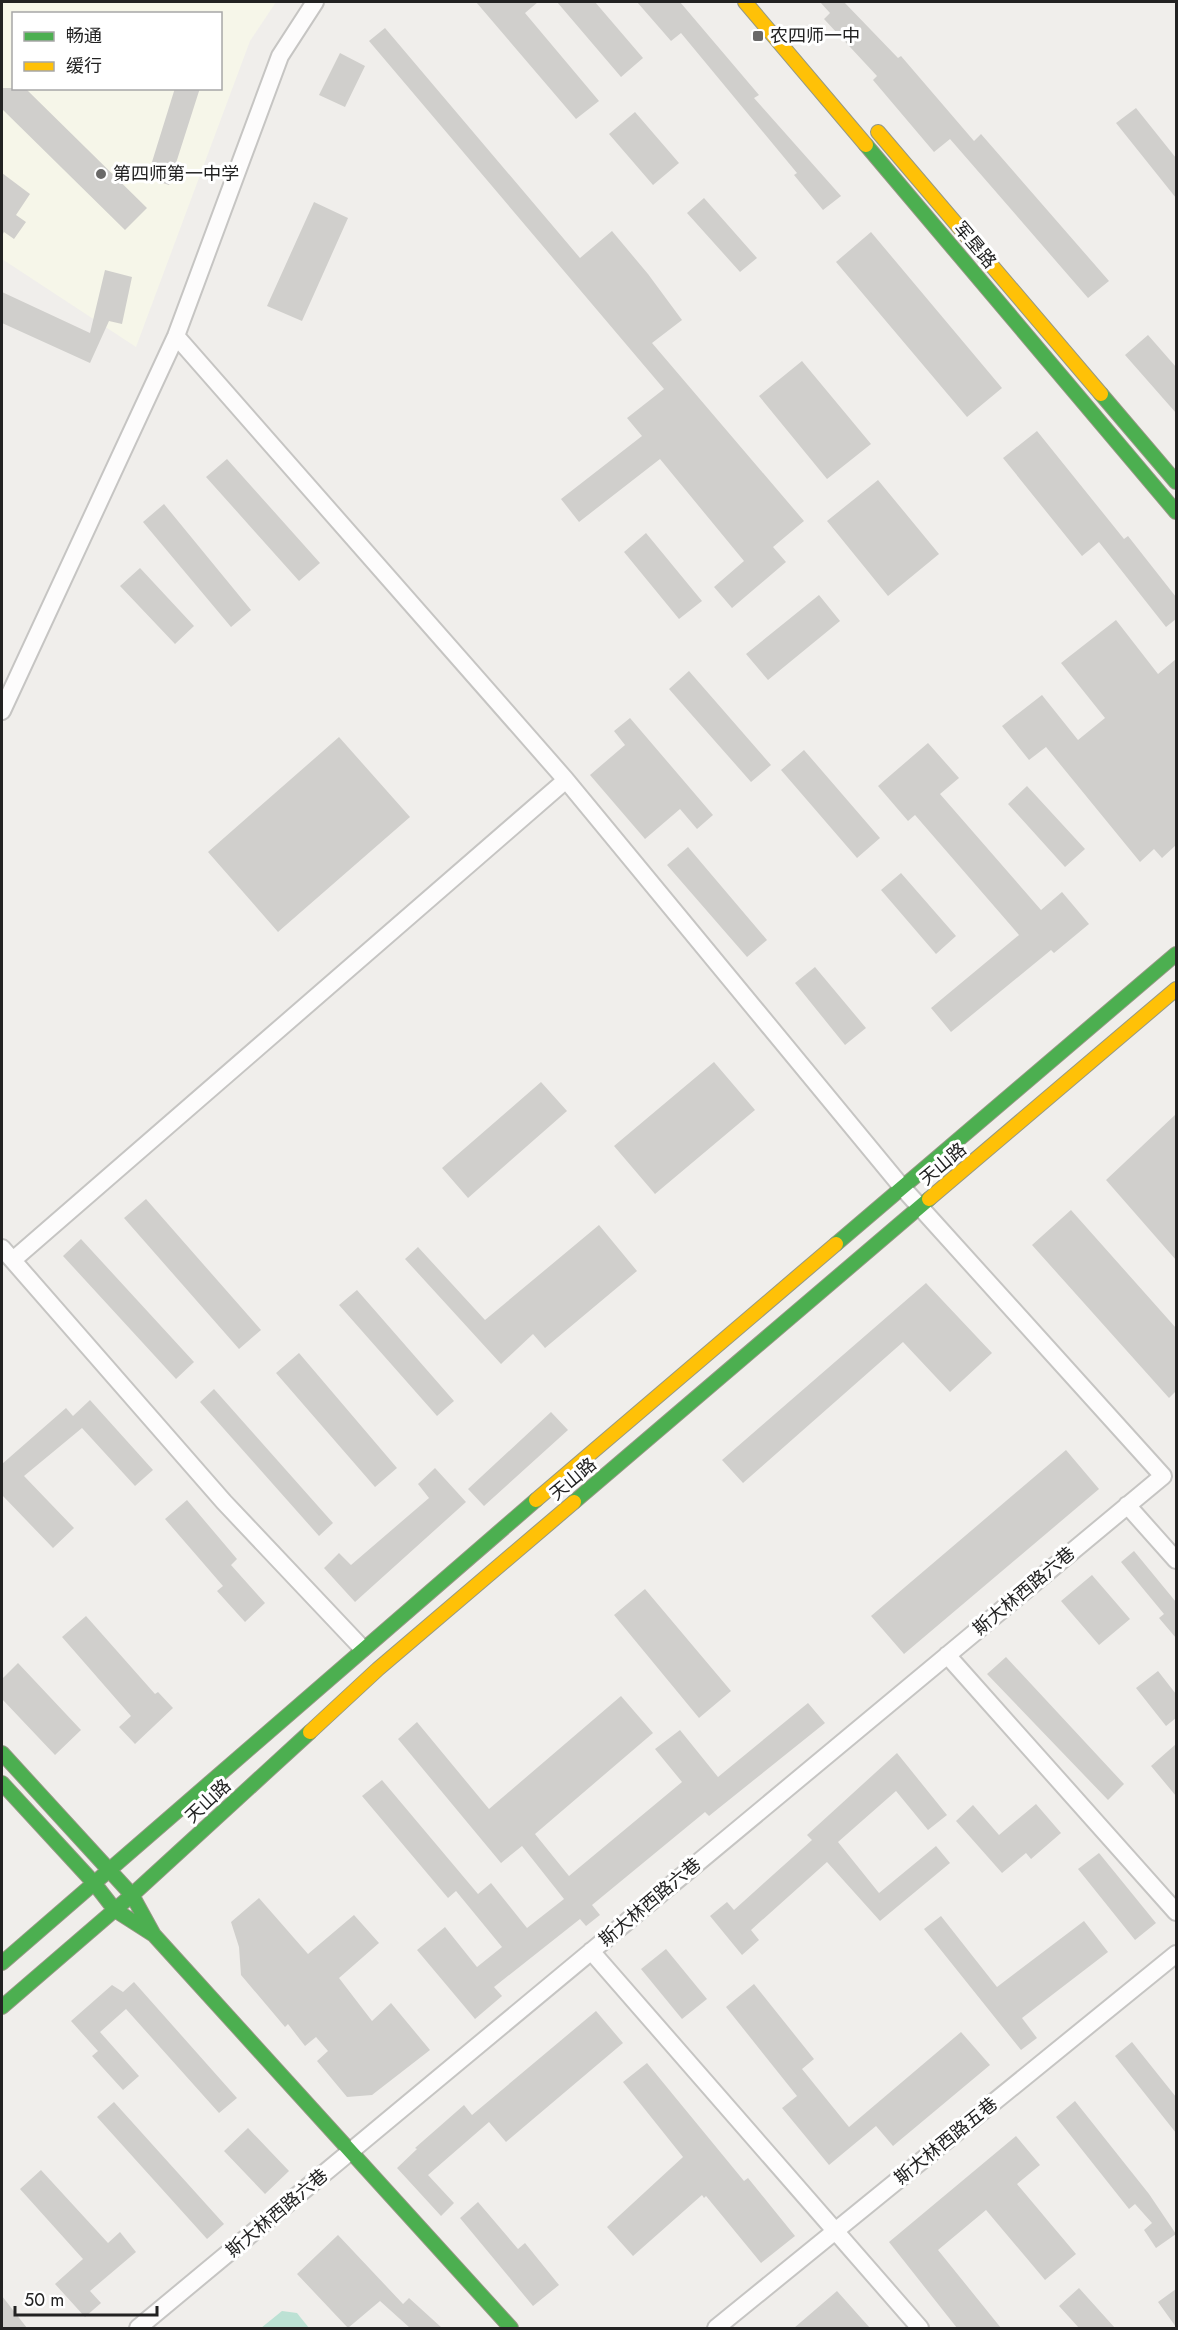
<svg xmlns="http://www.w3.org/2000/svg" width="1178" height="2330" font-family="Jost,'Noto Sans SC',sans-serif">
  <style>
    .education { fill: #f6f6e9; fill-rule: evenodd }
    .pitch { fill: #bce1d4 }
    .building { fill: #d0cfcc }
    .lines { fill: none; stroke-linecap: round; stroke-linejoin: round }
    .street-casing { stroke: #c6c5c3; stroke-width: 20 }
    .fast-casing { stroke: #959884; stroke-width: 16 }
    .slow-casing { stroke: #959884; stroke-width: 16 }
    .street { stroke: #fdfcfc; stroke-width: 16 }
    .fast { stroke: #4caf50; stroke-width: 14 }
    .slow { stroke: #ffc107; stroke-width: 14 }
    .poi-dot { fill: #6a6968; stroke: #fff; stroke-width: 2 }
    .labels { text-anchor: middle; stroke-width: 6; stroke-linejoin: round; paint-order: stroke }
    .poi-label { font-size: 18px; fill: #222; stroke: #fff; text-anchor: start }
    .street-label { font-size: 18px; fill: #222; stroke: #fff }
  </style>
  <rect width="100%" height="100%" fill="#f0eeeb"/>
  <!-- education -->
  <path class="education" d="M2,2H276L250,41L136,347L2,259ZM14,14H220V88H14Z"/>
  <!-- pitch -->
  <path class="pitch" d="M282,2311L297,2313L309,2328H261Z"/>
  <!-- building -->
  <path class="building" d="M476,2H538L525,13L599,101L576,119Z
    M557,2H595L643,58L621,77Z
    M637,2H680L759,95L754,98L841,196L823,210L794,175L797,173L681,33L671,41Z
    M820,2H844L898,58L901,56L974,141L981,134L1109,281L1088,298L950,139L934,152L873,80L877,76L824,19L830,13Z
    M385,28L580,258L612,231L648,274L682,320L652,343L804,521L773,547L786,562L732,608L714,587L744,561L660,459L579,522L561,499L642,436L627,418L664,389L369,41Z
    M340,53L365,66L345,107L319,95Z
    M2,88H25L147,208L125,230L2,109Z
    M175,88H200L169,185L147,178Z
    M1136,108L1176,158V198L1116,123Z
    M635,112L679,163L653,185L609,134Z
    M2,173L30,194L16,215L26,222L14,239L4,232L2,236Z
    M704,198L757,258L740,272L687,213Z
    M314,202L348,218L302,321L267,306Z
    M871,232L1002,388L967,417L836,262Z
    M105,270L132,277L122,324L109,321L90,363L2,323V292L90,333Z
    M1148,335L1176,367V413L1125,355Z
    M802,361L871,444L827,479L759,396Z
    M1037,431L1124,539L1128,536L1176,597V619L1166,627L1099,542L1082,556L1003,458Z
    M227,459L320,563L299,581L206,477Z
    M878,480L939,554L888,596L827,521Z
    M164,504L251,610L231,627L143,522Z
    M646,533L702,601L679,619L624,552Z
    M140,568L194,626L175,644L120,586Z
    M819,595L840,621L768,680L746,654Z
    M1116,620L1158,674L1176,659V845L1162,858L1154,849L1140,862L1046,747L1029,760L1002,726L1042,695L1078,740L1105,718L1061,663Z
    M689,671L771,765L751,782L669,689Z
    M630,718L713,815L697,829L680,809L645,839L590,775L625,745L614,731Z
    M339,737L410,817L278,932L208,852Z
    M928,743L959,778L940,794L1041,910L1062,892L1089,924L1054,953L1051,950L951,1032L931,1008L1019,935L915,815L908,821L878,786Z
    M804,750L880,838L857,858L781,770Z
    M1027,786L1085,849L1065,867L1008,804Z
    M688,847L767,940L747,957L667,865Z
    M901,873L956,936L936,954L881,890Z
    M815,967L866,1028L845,1045L795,983Z
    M714,1062L755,1110L655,1194L614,1146Z
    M541,1082L567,1111L468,1198L442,1168Z
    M1176,1114V1260L1106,1180Z
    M146,1199L261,1330L239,1349L124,1218Z
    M1071,1210L1176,1328V1391L1169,1398L1032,1245Z
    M599,1225L637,1271L545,1348L533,1334L501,1364L405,1259L418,1247L485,1320Z
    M81,1239L194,1362L176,1379L63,1256Z
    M926,1283L992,1353L950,1392L903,1342L743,1483L722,1460Z
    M357,1290L454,1401L437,1416L339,1305Z
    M299,1353L397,1468L375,1487L276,1373Z
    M214,1389L333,1523L319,1536L200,1402Z
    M90,1400L153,1470L135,1486L82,1428L24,1476L74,1528L53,1548L2,1495V1464L66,1408L73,1416Z
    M551,1412L568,1430L484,1506L468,1489Z
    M1066,1450L1099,1489L904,1654L871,1616Z
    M435,1468L466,1502L355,1602L324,1568L339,1553L351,1565L429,1498L418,1484Z
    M187,1500L237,1559L231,1565L265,1603L245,1622L217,1591L223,1586L165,1519Z
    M1134,1551L1176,1602V1638L1159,1618L1164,1614L1121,1562Z
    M1092,1575L1130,1619L1099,1645L1061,1601Z
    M645,1589L731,1691L699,1718L614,1615Z
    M86,1616L155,1694L158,1692L173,1708L135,1744L119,1727L131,1716L62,1637Z
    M1006,1657L1124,1784L1108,1800L987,1674Z
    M18,1663L81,1730L55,1755L2,1699V1679Z
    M1158,1671L1176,1694V1718L1166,1726L1136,1688Z
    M621,1696L653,1733L535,1834L569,1876L682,1782L655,1749L680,1730L718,1777L808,1703L825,1723L709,1816L705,1812L592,1905L600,1915L586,1926L580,1919L494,1987L502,1996L475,2019L417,1950L445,1927L477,1967L502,1947L456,1891L448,1898L362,1796L382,1780L478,1894L491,1883L527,1928L564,1899L522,1846L501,1863L398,1739L417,1722L489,1809Z
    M1176,1744V1796L1151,1766Z
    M897,1753L947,1815L928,1830L896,1791L838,1842L879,1893L936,1846L950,1863L880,1921L827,1862L751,1930L759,1940L742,1955L710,1916L727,1902L734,1910L812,1840L807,1835Z
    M1036,1804L1061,1833L1031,1859L1026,1853L1002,1873L956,1821L973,1805L999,1835Z
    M1099,1853L1156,1923L1135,1940L1078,1869Z
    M259,1898L308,1954L354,1915L379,1943L339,1978L372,2021L391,2003L430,2050L372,2095L347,2097L317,2061L328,2051L316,2037L305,2046L288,2024L285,2027L241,1975L239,1947L231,1922Z
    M941,1916L997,1987L1084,1921L1108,1952L1022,2018L1037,2038L1021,2050L924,1929Z
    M666,1949L707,1999L682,2019L641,1969Z
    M134,1982L237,2098L219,2113L126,2009L100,2032L139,2076L123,2090L92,2056L98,2051L71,2021L112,1985L123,1992Z
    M754,1984L814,2059L802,2069L849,2127L961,2032L990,2065L893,2146L876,2126L829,2165L782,2108L797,2096L726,2007Z
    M596,2011L623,2043L506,2142L489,2122L428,2175L454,2203L441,2216L397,2168L417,2149L415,2148L464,2105L472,2115Z
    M1132,2042L1176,2097V2133L1115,2056Z
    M647,2063L744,2181L748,2178L795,2236L761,2263L706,2196L704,2198L702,2195L633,2256L607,2227L683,2157L623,2082Z
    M1075,2101L1149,2194L1176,2234L1156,2248L1144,2230L1152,2223L1135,2204L1129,2209L1056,2117Z
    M114,2102L224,2224L207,2239L97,2117Z
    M248,2128L289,2171L265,2194L224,2151Z
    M1016,2136L1040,2165L1017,2184L1076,2254L1045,2280L986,2210L938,2250L1001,2328H957L889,2242Z
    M41,2170L108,2243L120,2232L136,2252L90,2291L101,2303L85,2317L55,2284L83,2259L20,2189Z
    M478,2202L518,2249L525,2243L559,2285L533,2306L460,2218Z
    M338,2235L403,2304L409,2298L442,2328H410L380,2301L348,2328L297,2274Z
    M1079,2288L1115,2328H1079L1059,2306Z
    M1176,2289V2327L1158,2302Z
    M837,2291L870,2328H794Z
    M2,2296L27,2328H2Z"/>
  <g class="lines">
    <defs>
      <path id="street" d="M2,711L176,336L280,56L315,2
        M2,1248L224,1502L362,1648
        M13,1260L566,780
        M1127,1505L1176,1560
        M947,1655L1176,1912
        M591,1951L920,2328
        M138,2328L1163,1476L901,1186L566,780L176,336
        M716,2328L1176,1954"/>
      <path id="fast" d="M866,145L1176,512
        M1101,394L1176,482
        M836,1244L1176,954
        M574,1502L929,1199
        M2,1753L132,1895L154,1935L115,1910L94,1883L2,1783
        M154,1935L511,2328
        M2,1963L536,1500
        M2,2007L132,1895L310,1732"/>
      <path id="slow" d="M745,2L866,145
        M878,132L1101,394
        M929,1199L1176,989
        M536,1500L836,1244
        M310,1732L378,1669L574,1502"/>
    </defs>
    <!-- street casing -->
    <use href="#street" class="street-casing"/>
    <!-- fast casing -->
    <use href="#fast" class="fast-casing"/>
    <!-- slow casing -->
    <use href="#slow" class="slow-casing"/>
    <!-- street -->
    <use href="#street" class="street"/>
    <!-- fast -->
    <use href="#fast" class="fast"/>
    <!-- slow -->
    <use href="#slow" class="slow"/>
  </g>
  <!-- markers -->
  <g class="poi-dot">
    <rect x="752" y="30" width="12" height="12" rx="3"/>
    <circle cx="101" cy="174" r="6"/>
  </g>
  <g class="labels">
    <!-- poi labels -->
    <g class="poi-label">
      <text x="770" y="42">农四师一中</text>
      <text x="113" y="180">第四师第一中学</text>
    </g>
    <!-- street labels -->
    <g class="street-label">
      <text transform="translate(975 245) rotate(50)" y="6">军垦路</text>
      <text transform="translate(943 1164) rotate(-40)" y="6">天山路</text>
      <text transform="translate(573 1479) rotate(-40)" y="6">天山路</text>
      <text transform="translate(1024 1591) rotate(-40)" y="6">斯大林西路六巷</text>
      <text transform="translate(208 1801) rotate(-43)" y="6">天山路</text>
      <text transform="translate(650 1902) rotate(-40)" y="6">斯大林西路六巷</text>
      <text transform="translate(946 2141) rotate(-39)" y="6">斯大林西路五巷</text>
      <text transform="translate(277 2213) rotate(-40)" y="6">斯大林西路六巷</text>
    </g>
  </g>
  <!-- border -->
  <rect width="1178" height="2330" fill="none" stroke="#222222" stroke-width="6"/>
  <!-- legend -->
  <rect x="12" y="12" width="210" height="78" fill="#ffffff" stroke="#a7a7a7" stroke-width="1.5"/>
  <rect x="24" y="32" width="30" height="9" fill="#4caf50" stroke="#a7a7a7" stroke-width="1.5"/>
  <text x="66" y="42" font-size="18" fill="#222222">畅通</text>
  <rect x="24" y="62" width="30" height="9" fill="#ffc107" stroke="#a7a7a7" stroke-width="1.5"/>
  <text x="66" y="72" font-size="18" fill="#222222">缓行</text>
  <!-- scale -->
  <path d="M15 2306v9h142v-9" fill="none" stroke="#222222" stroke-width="3"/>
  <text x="24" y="2306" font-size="18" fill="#222222" stroke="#ffffff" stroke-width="4.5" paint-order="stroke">50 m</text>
</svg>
